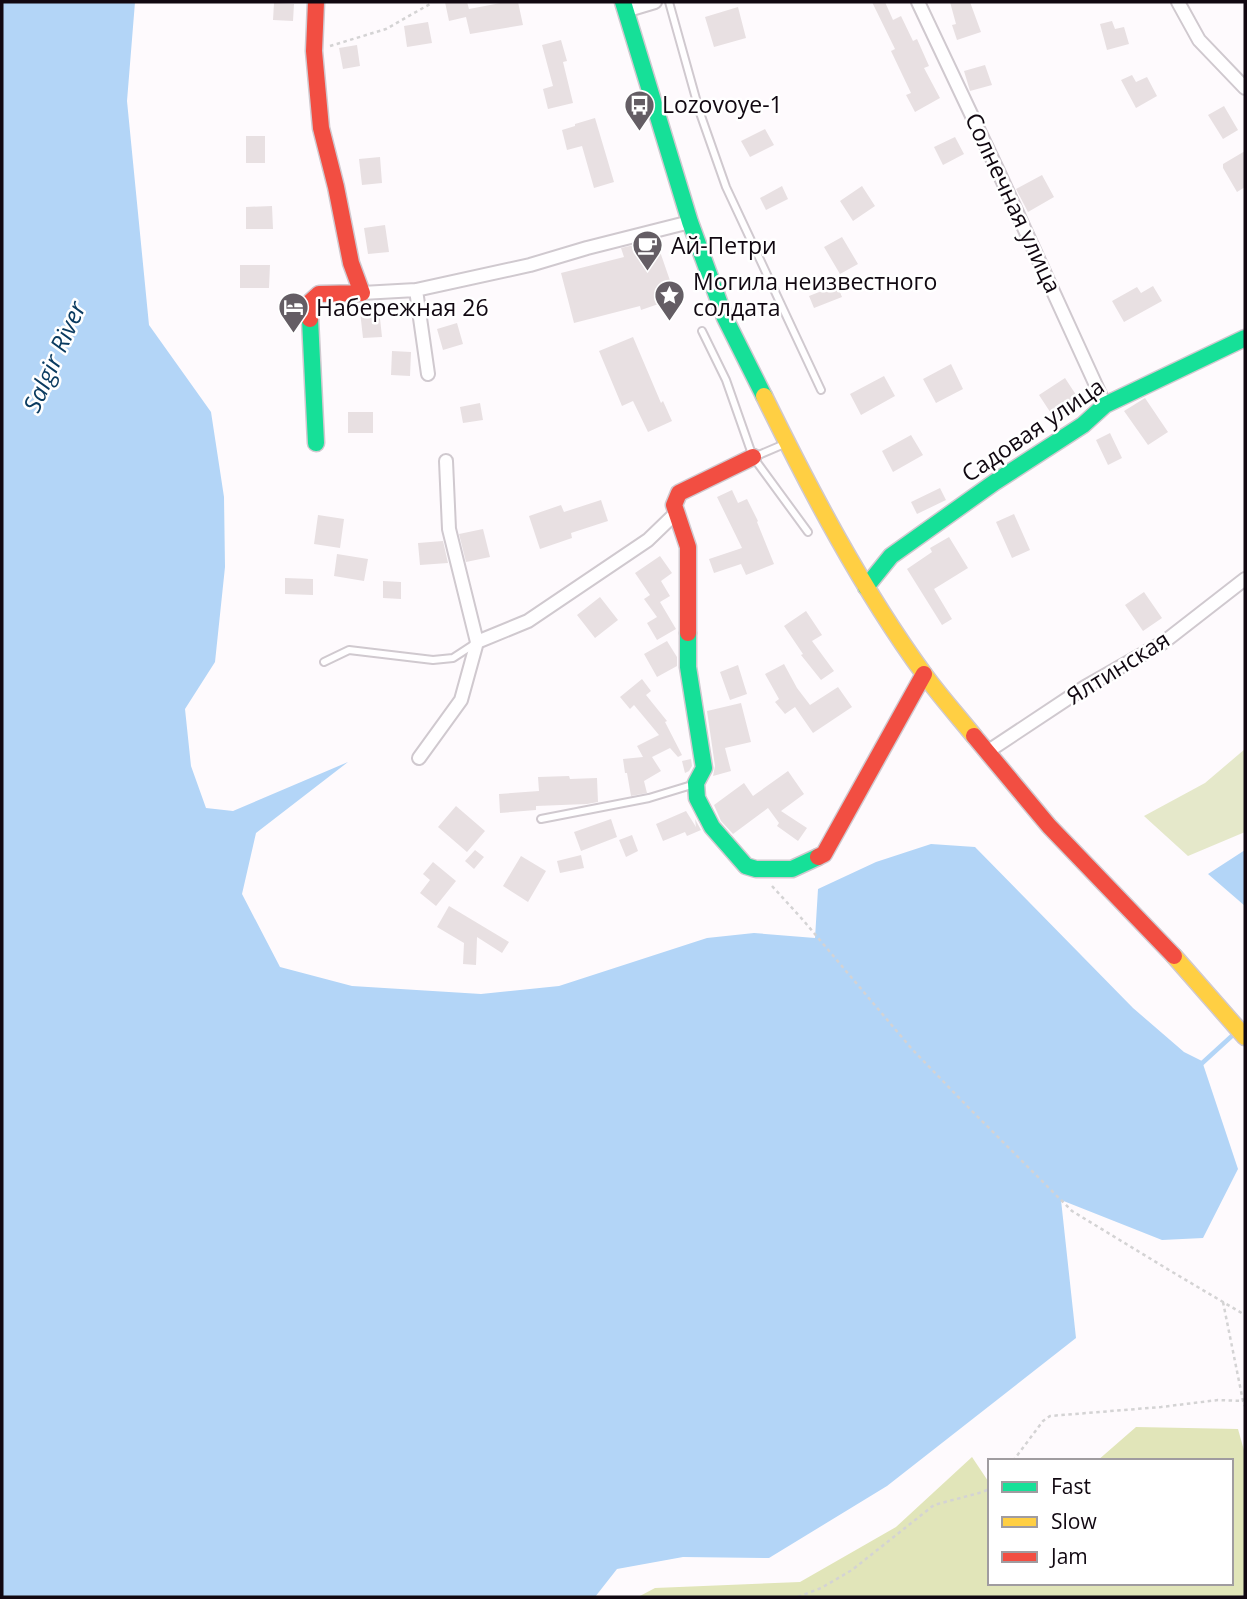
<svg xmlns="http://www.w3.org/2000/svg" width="1247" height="1599" font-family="'Open Sans',sans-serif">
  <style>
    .green { fill: #e5e8ca }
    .forest { fill: #e1e5b9 }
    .water { fill: #b3d5f7 }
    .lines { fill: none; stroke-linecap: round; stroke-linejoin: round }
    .stream { stroke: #b3d5f7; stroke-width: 4.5 }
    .building { fill: #e8e0e2 }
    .lane-casing { stroke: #d0c9cf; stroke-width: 10 }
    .street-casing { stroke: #d0c9cf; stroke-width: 16 }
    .fast-casing { stroke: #d0c9cf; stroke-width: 19 }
    .slow-casing { stroke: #d0c9cf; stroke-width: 19 }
    .jam-casing { stroke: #d0c9cf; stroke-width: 19 }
    .path { stroke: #d4d3d4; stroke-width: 2.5; stroke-dasharray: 3.5 3.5; stroke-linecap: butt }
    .lane { stroke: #fffeff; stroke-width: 6 }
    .street { stroke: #fffeff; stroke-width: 12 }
    .fast { stroke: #16e098; stroke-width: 16 }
    .slow { stroke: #ffcf43; stroke-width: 16 }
    .jam { stroke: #f24e42; stroke-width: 16 }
    .labels { text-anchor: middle; stroke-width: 5; stroke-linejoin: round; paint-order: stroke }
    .poi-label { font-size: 23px; fill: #110811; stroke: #fff; text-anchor: start }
    .street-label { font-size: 23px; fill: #110811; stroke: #fff }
    .water-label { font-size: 24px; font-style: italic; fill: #0a3b60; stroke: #fff }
  </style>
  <rect width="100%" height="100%" fill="#fefafd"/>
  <!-- green -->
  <path class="green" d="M1245,749V832L1188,856L1144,816L1205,783Z"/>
  <!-- forest -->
  <path class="forest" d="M1136,1427L1238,1429L1245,1454V1597H638L655,1588L800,1582L896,1527L972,1457L990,1484V1583H1231V1461H1097Z"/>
  <!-- water -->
  <path class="water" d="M2,2H135L127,101L149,325L211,412L224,497L225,567L215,662L185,709L191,766L206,808L233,811L348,762L256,833L242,894L280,967L352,986L481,994L559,986L707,938L754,933L815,938L818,889L876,862L931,844L975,847L1133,1008L1184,1052L1202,1061L1238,1169L1203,1238L1162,1240L1061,1200L1076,1338L887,1486L769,1558L683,1557L617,1569L595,1597H2Z
    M1245,850V906L1208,874Z"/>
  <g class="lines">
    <!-- stream -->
    <path class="stream" d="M1199,1066L1234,1034"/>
  </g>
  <!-- building -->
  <path class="building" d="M445,2H467L469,9L506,2H518L523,25L470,34L466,17L449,21Z
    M872,2H885L893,20L901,16L913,41L917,39L929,66L924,68L940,98L915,112L906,95L911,93L891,51L895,49Z
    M950,2H970L981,32L957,40L952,25L956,24Z
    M274,3L294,4L293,21L273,20Z
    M738,7L746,38L714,47L705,17Z
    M1112,21L1115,29L1124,27L1129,44L1107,50L1100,24Z
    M428,22L432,43L407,47L404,26Z
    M561,40L567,61L563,62L573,103L548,109L543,89L553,86L542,45Z
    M357,45L360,66L343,69L339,48Z
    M985,65L992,85L970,91L964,71Z
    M1132,75L1136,82L1147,77L1157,96L1136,108L1121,80Z
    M1224,106L1238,130L1223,139L1208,115Z
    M595,118L614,182L594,188L582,146L567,150L562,130L575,126V124Z
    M765,129L774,145L750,157L741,141Z
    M246,136H265V163H246Z
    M955,137L964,154L943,165L934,147Z
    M1245,151V187L1237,192L1223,168V164Z
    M380,157L382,183L362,185L359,159Z
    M1042,175L1054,197L1028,212L1016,189Z
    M782,186L788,199L766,210L760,198Z
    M862,186L875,206L853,221L840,201Z
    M272,206L273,229H246V207Z
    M385,225L389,252L368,254L364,228Z
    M842,237L858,264L840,274L824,247Z
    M656,240L676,298L641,310L640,306L574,323L561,273L624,257L621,248Z
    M240,265H270L269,288H240Z
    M837,285L842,297L814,308L809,296Z
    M1153,286L1162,301L1124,322L1112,301L1137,287L1141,293Z
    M379,309L382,337L363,338L360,311Z
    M457,323L463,344L443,350L437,329Z
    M633,337L661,403L663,401L672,421L648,432L633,401L622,406L599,351Z
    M392,351L411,352L410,376L391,375Z
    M951,364L963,389L936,403L923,379Z
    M884,376L895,396L861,415L850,394Z
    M1065,378L1082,404L1056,421L1039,395Z
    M1145,398L1168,432L1148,445L1124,411Z
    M480,403L483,420L463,423L460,407Z
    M348,412H373V433H348Z
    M1110,433L1122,458L1108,465L1096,440Z
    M911,435L923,455L893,472L882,451Z
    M940,488L946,500L917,514L911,502Z
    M732,490L738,503L747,499L758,521L757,522L774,564L746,575L741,564L714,573L709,559L742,548L717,497Z
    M601,500L608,521L571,533L572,538L540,549L529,516L561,505L564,512Z
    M1014,514L1030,550L1012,558L996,522Z
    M318,515L344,519L340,548L314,544Z
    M483,529L490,557L466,562L459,534Z
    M949,537L968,568L934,589L952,619L942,625L907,569L932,552L930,548Z
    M443,541L448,563L420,565L418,543Z
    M337,554L368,559L364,581L334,576Z
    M660,556L672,573L661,581L670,596L660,602L676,629L657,640L647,623L657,617L644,599L650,595L635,573Z
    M285,578L313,579V595L285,594Z
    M383,581L401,582V599L383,598Z
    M1144,592L1162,618L1143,631L1125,605Z
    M600,597L618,620L595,638L577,615Z
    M806,611L822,635L812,641L834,671L821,680L801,655L803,654L784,626Z
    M667,641L677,657V666L657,677L644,654Z
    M784,664L797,688L810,705L838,687L852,707L813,733L795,707L785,714L775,702L779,699L765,674Z
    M738,665L747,694L730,700L720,672Z
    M642,679L651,691L646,695L667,721L665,722L682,755L678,757L670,748L652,757L661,771L644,781L647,793L631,796L627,773H625L623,759L643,757L637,746L659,735L634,705L630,709L620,697Z
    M741,703L751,742L725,748L731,771L713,776L715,766L707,711Z
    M691,759L692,766L689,771L685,773L682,761Z
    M788,771L804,794L781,811L807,828L798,841L777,826L779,823L768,808L733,834L721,821L714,805L744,783L753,796Z
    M569,776L570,779L597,778L598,802L587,804L536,806V810L500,813L499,794L539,791L538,777Z
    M456,806L485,831L467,852L438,827Z
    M686,811L696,827L695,819L701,830L687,836L685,832L663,841L656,824Z
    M611,819L617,837L581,851L574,832Z
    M632,835L638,851L626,857L619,840Z
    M475,850L484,857L474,869L465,861Z
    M581,855L584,868L560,873L557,861Z
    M521,856L546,871L528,902L503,886Z
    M433,862L456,881L436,906L420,893L430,880L423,874Z
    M449,906L509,942L502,953L477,937L476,965L463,964L464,943L437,927Z"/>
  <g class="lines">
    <defs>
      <path id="lane" d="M669,2L700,113L726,187L821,390
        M702,331L726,380L753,457L808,532
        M754,457L782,445
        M324,662L349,650L433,660L453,658L476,643
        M541,819L649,798L695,784"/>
      <path id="street" d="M918,2L998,171L1105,405
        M1178,2L1199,40L1245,88
        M625,11L655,2
        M416,290L428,374
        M362,293L416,290L530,265L587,248L690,222
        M477,642L528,621L648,540L677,512
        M987,752L1085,687L1164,642L1245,579
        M419,758L461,700L477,642L449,529L446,461"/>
      <path id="fast" d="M623,2L690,222L725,318L764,396
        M310,319L316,443
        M866,587L891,556L995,482L1083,425L1105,405L1245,338
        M688,633V667L704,768L696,783L697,798L712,827L746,866L756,869H792L818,857"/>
      <path id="slow" d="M764,396C810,490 862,589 924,674C939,695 957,715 974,736
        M1174,956L1245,1037"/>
      <path id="jam" d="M310,319L309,303L319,294L362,293L351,263L336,187L321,128L314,51L316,2
        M688,633V547L674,505L679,493L753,457
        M974,736L1049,826L1174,956
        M818,857L824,854L924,674"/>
    </defs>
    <!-- lane casing -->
    <use href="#lane" class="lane-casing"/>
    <!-- street casing -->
    <use href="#street" class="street-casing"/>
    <!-- fast casing -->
    <use href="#fast" class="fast-casing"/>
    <!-- slow casing -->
    <use href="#slow" class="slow-casing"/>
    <!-- jam casing -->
    <use href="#jam" class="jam-casing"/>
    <!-- path -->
    <path class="path" d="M330,46L386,29L430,4L431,2
      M772,886L803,920L911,1048L968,1107L1072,1211L1169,1270L1245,1315
      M1223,1302L1243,1401L1245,1406
      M1013,1461L1043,1421L1050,1416L1161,1407L1218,1400L1243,1401
      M798,1597L821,1588L852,1570L934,1505L979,1493L990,1489
      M1242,1597L1245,1595"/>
    <!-- lane -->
    <use href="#lane" class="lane"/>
    <!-- street -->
    <use href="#street" class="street"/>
    <!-- fast -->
    <use href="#fast" class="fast"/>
    <!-- slow -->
    <use href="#slow" class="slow"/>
    <!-- jam -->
    <use href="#jam" class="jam"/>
  </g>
  <!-- icons -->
  <defs>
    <symbol id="bus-pin" viewBox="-11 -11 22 30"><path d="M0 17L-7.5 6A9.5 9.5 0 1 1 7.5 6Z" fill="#645d64" stroke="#fff"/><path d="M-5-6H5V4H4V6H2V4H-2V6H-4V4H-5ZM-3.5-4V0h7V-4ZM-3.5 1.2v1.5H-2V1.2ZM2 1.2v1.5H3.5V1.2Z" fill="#fff"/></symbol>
    <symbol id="cafe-pin" viewBox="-11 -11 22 30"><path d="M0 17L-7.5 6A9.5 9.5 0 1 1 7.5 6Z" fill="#645d64" stroke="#fff"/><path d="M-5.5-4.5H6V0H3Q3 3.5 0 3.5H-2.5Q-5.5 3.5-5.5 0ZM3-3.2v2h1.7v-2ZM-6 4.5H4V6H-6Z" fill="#fff"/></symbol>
    <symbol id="sight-pin" viewBox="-11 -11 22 30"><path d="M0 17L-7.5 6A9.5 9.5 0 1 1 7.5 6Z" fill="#645d64" stroke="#fff"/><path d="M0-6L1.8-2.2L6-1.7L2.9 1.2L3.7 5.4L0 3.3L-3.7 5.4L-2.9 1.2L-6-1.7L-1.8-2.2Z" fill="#fff"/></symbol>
    <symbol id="hotel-pin" viewBox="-11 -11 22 30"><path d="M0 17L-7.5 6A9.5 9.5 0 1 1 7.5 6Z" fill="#645d64" stroke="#fff"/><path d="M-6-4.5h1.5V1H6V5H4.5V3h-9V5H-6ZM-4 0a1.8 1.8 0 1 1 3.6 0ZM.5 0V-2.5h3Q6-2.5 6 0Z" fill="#fff"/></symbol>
  </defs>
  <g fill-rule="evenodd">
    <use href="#bus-pin" x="622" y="88" width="35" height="47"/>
    <use href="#cafe-pin" x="630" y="228" width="35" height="47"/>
    <use href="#sight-pin" x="652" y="278" width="35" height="47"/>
    <use href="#hotel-pin" x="276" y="290" width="35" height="47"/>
  </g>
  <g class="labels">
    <!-- poi labels -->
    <g class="poi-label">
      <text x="662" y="113">Lozovoye-1</text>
      <text x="671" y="254">Ай-Петри</text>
      <text x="693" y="290">Могила неизвестного<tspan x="693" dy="26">солдата</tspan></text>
      <text x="316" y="316">Набережная 26</text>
    </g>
    <!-- street labels -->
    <g class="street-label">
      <text transform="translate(1013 203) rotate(65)" y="8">Солнечная улица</text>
      <text transform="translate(1033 430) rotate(-34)" y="8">Садовая улица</text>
      <text transform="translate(1118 668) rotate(-32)" y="8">Ялтинская</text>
    </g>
    <!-- water labels -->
    <g class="water-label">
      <text transform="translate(55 357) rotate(-66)" y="8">Salgir River</text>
    </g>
  </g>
  <!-- border -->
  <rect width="1247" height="1599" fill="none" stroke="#110811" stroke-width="7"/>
  <!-- legend -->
  <rect x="988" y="1459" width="245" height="126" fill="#ffffff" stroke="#a09ca0" stroke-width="2"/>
  <rect x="1002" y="1482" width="35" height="10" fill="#16e098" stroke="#a09ca0" stroke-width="2"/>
  <text x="1051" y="1494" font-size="21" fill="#110811">Fast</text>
  <rect x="1002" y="1517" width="35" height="10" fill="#ffcf43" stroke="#a09ca0" stroke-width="2"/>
  <text x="1051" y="1529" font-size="21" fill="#110811">Slow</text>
  <rect x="1002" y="1552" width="35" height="10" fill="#f24e42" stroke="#a09ca0" stroke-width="2"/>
  <text x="1051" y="1564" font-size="21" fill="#110811">Jam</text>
</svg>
